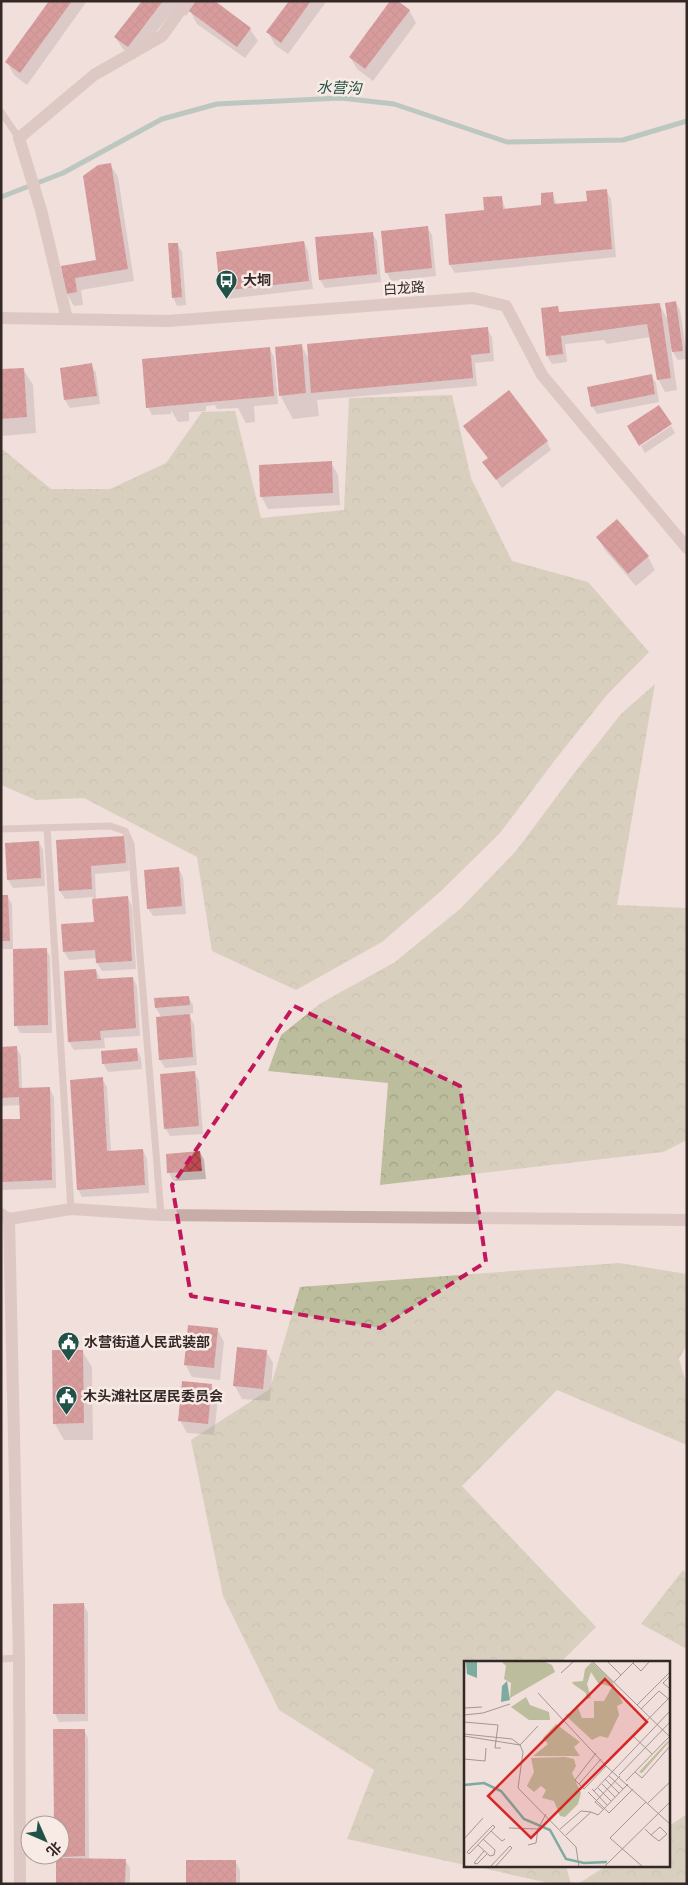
<svg xmlns="http://www.w3.org/2000/svg" width="688" height="1885" font-family="Signika,'Noto Sans SC',sans-serif">
  <style>
    .forest { fill: url(#forest-crowns) }
    .shadow { fill: #0003 }
    .lines { fill: none; stroke-linecap: round; stroke-linejoin: round }
    .stream { stroke: #7cab9f; stroke-width: 5 }
    .building { fill: url(#building-cross-hatch) }
    .service { stroke: #c7ada7; stroke-width: 7 }
    .minor { stroke: #c7ada7; stroke-width: 12 }
    .tertiary { stroke: #c7ada7; stroke-width: 12 }
    .marked { fill: none; stroke: #c2185b; stroke-width: 4; stroke-dasharray: 10 6; stroke-linejoin: round }
    .labels { text-anchor: middle; stroke-width: 5; stroke-linejoin: round; paint-order: stroke }
    .poi-label { font-size: 14px; font-weight: bold; fill: #342827; stroke: #f8ebe6; text-anchor: start }
    .street-label { font-size: 14px; fill: #342827; stroke: #f8ebe6 }
    .water-label { font-size: 15px; font-style: italic; fill: #205247; stroke: #f8ebe6 }
    .inset-river { fill: none; stroke: #7cab9f; stroke-width: 2.5 }
    .inset-road { fill: none; stroke: #a59693; stroke-width: 1 }
    .view { fill: #d62828; fill-opacity: 0.15; stroke: #d62828; stroke-width: 2.5 }
    .inset-edge { fill: none; stroke: #342827; stroke-width: 2.5 }
  </style>
  <defs>
    <pattern id="forest-crowns" width="20" height="18" patternUnits="userSpaceOnUse" patternTransform="scale(1.25)"><rect width="20" height="18" fill="#bcbd9c"/><path d="M2 6a3 3 0 1 1 6 0M12 15a3 3 0 1 1 6 0" fill="none" stroke="#a2a286"/></pattern>
    <pattern id="building-cross-hatch" width="8" height="8" patternUnits="userSpaceOnUse" patternTransform="scale(1.25)"><rect width="8" height="8" fill="#bd4b51"/><path d="M0 0l8 8M0 8l8-8" fill="none" stroke="#9a3e43"/></pattern>
  </defs>
  <rect width="100%" height="100%" fill="#f0dfdb"/>
  <!-- forest -->
  <path class="forest" d="M452,395L471,478L512,561L588,582L649,652L606,696L555,760L500,833L441,891L382,942L296,990L212,951L197,857L84,798L36,800L1,785V448L51,489H110L166,463L202,412L235,411L261,518L344,510L349,398Z
    M655,684L617,905L687,908V1140L663,1152L380,1185L388,1083L268,1071L281,1035L321,1003L395,962L460,909L516,851L575,772L621,714Z
    M619,1263L687,1274V1345L679,1359L687,1386V1445L557,1390L462,1486L596,1627L561,1662H466L465,1865L347,1839L374,1770L279,1710L223,1596L191,1440L270,1389L300,1287Z
    M683,1570L687,1574V1649L641,1624Z
    M687,1814V1884H578L606,1866H669V1826Z
    M473,1866H566L571,1884H553Z"/>
  <!-- shadow -->
  <path class="shadow" d="M51,1H87L27,85L14,75L7,62Z
    M143,1H213L250,29L258,41L245,58L197,24L190,11L186,16L175,8L135,59L123,49L115,37Z
    M291,1L326,2L288,54L275,45L268,32Z
    M409,10L416,23L373,81L357,69L350,57Z
    M110,164L118,177L134,281L81,290L83,305L74,306L67,294L63,267L98,261Z
    M606,191L611,199L616,257L455,273L450,265L485,211L501,197L506,210L543,206L552,193L557,205L589,202Z
    M427,227L432,235L436,276L391,281L387,273Z
    M372,233L377,241L381,282L325,288L320,280Z
    M304,242L308,251L313,289L226,299L221,291L217,253Z
    M177,244L182,252L186,305L177,306L173,297Z
    M675,302L680,310L687,356V359L678,360L671,349L677,390L665,392L658,379L650,337L607,344L604,340L565,344L567,362L552,364L547,356L557,308L560,313L659,304L668,320Z
    M487,329L492,337L494,361L475,363L477,386L317,400L319,416L293,419L280,395L301,345L309,359Z
    M269,348L274,357L278,404L254,406L255,422L246,423L238,408L217,409L215,405L206,406V411L189,412V421L178,422L171,410V414L152,415L148,407Z
    M91,365L96,373L100,404L70,408L65,400L61,369Z
    M23,369L33,385L36,433L1,436V371Z
    M651,375L656,383L659,402L597,414L592,406Z
    M671,426L675,433L645,453L641,446Z
    M547,442L551,450L502,488L484,462L489,459L483,452Z
    M331,462L338,475L340,505L268,509L261,496Z
    M617,521L648,557L655,570L636,586L605,550L598,538Z
    M123,837L128,845L129,871L95,874L96,900L128,898L132,906L136,969L102,971L97,963V958L69,960L64,952L95,923L93,897L65,899L60,891L58,841Z
    M39,842L43,850L45,886L13,888L8,880Z
    M178,868L183,877L186,914L153,916L148,908Z
    M7,896L12,904L13,949H1V897Z
    M46,949L50,957L52,1033H20L16,1025Z
    M96,970L101,980L133,978L137,986L140,1036L104,1038L105,1048L74,1050L69,1042Z
    M188,997L193,1005V1013L188,1014L194,1024L197,1065L165,1068L160,1060L157,1018H162L156,1008Z
    M16,1047L21,1056L22,1090L49,1088L54,1097L56,1188L1,1190V1121L21,1120V1105L1,1106V1048Z
    M137,1050L141,1058L142,1069L108,1072L103,1063Z
    M194,1072L199,1081L203,1134L170,1136L165,1128Z
    M102,1079L107,1087L111,1152L143,1150L147,1159L149,1193L82,1197L78,1189Z
    M200,1152L204,1160L206,1179L173,1181L169,1173L167,1155Z
    M217,1329L224,1342L220,1380L192,1377L185,1364Z
    M82,1351L92,1367L93,1440H64L55,1424Z
    M266,1351L273,1363L270,1401L242,1399L235,1386Z
    M211,1385L218,1398L214,1435L187,1433L180,1420Z
    M84,1605L88,1613V1721L59,1722L55,1714Z
    M84,1730L88,1738L89,1860H125L130,1868V1884H57V1860L55,1855H60V1825H55Z
    M235,1861L240,1870V1884H187Z"/>
  <g class="lines">
    <!-- stream -->
    <path class="stream" d="M1,197L63,173L162,119L217,104L341,98L394,104L507,142L623,140L687,121"/>
  </g>
  <!-- building -->
  <path class="building" d="M49,1H72L20,73L5,62Z
    M142,1H163L128,47L114,37Z
    M196,1H215L251,28L237,47L189,11Z
    M289,1H311L281,43L266,32Z
    M390,1H398L410,10L365,69L349,57Z
    M111,163L128,269L75,278L77,292L66,294L61,266L96,260L83,176L98,165Z
    M607,189L612,249L449,265L445,214L484,210L483,197L502,196L503,209L541,205V193L553,192L554,204L587,201L586,191Z
    M428,226L432,268L385,273L381,231Z
    M373,232L377,274L319,280L315,237Z
    M304,241L309,281L220,291L216,252Z
    M168,243H178L182,297L172,298Z
    M676,301L683,351L672,352L665,303Z
    M660,303L671,378L657,380L647,324L561,336L563,354L546,356L541,308L558,306L559,312Z
    M488,327L490,353L471,355L473,378L311,393L307,344Z
    M302,344L306,393L279,396L275,347Z
    M270,347L274,396L146,408L142,359Z
    M92,363L97,396L64,400L60,368Z
    M24,368L27,417L1,419V369Z
    M652,374L655,394L591,407L587,387Z
    M509,390L548,441L496,480L482,462L488,458L463,426Z
    M659,405L672,424L639,446L627,426Z
    M332,461L333,493L260,497L259,465Z
    M617,519L649,556L628,574L596,537Z
    M124,836L126,863L91,866L92,889L59,891L56,840Z
    M39,841L41,878L7,880L5,843Z
    M179,867L182,906L147,909L144,870Z
    M1,895H8L10,941H1Z
    M128,896L132,961L96,963L95,950L63,952L61,924L94,922L92,899Z
    M47,948L48,1025L14,1026L13,949Z
    M96,969L97,979L133,977L136,1028L100,1031L101,1040L68,1042L64,971Z
    M189,996L190,1005L155,1008L154,998Z
    M190,1014L193,1057L159,1060L156,1017Z
    M17,1046L19,1088L50,1087L52,1180L1,1182V1119H20L19,1097L1,1098V1047Z
    M137,1048L138,1061L102,1064L101,1051Z
    M195,1071L199,1126L164,1129L160,1074Z
    M103,1077L107,1151L143,1149L145,1185L77,1190L70,1080Z
    M200,1151L202,1171L167,1173L166,1154Z
    M188,1325L218,1328L214,1368L184,1365Z
    M237,1347L267,1350L263,1389L233,1386Z
    M52,1350H83L84,1423L53,1424Z
    M182,1381L212,1384L208,1424L178,1421Z
    M84,1603L85,1714H53V1604Z
    M53,1729H85V1856L60,1857V1825H54Z
    M56,1858L126,1859L125,1884H56Z
    M186,1860H236V1884H186Z"/>
  <g class="lines">
    <!-- service -->
    <path class="service" d="M1,112L19,138
      M47,828L71,1209
      M1,829L110,826L125,831L131,844L161,1215
      M1,1659L19,1658"/>
    <!-- minor -->
    <path class="minor" d="M67,319L41,210L19,138L94,75L162,36L187,1
      M1,1214L9,1219L71,1209L161,1215L687,1220
      M9,1219L19,1658L20,1884"/>
    <!-- tertiary -->
    <path class="tertiary" d="M1,318L168,321L473,298L506,306L542,375L687,548"/>
  </g>
  <!-- marked area -->
  <path d="M0 0H688V1885H0ZM294,1006L460,1086L486,1262L380,1328L191,1296L172,1185Z" fill="#f0dfdb" fill-opacity=".55" fill-rule="evenodd"/>
  <path class="marked" d="M294,1006L460,1086L486,1262L380,1328L191,1296L172,1185Z"/>
  <!-- icons -->
  <defs>
    <symbol id="bus-pin" viewBox="-11 -11 22 30"><path d="M0 17L-7.5 6A9.5 9.5 0 1 1 7.5 6Z" fill="#205247" stroke="#f8ebe6"/><path d="M-5-6H5V4H4V6H2V4H-2V6H-4V4H-5ZM-3.5-4V0h7V-4ZM-3.5 1.2v1.5H-2V1.2ZM2 1.2v1.5H3.5V1.2Z" fill="#fff"/></symbol>
    <symbol id="civic-pin" viewBox="-11 -11 22 30"><path d="M0 17L-7.5 6A9.5 9.5 0 1 1 7.5 6Z" fill="#205247" stroke="#f8ebe6"/><path d="M-.6-6.5H3V-4.5H.6V-3L4-1V1h2V6H-6V1h2V-1L-.6-3ZM-1.2 2.5V6h2.4V2.5Z" fill="#fff"/></symbol>
  </defs>
  <g fill-rule="evenodd">
    <use href="#bus-pin" x="214" y="268" width="25" height="34"/>
    <use href="#civic-pin" x="56" y="1330" width="25" height="34"/>
    <use href="#civic-pin" x="54" y="1384" width="25" height="34"/>
  </g>
  <g class="labels">
    <!-- poi labels -->
    <g class="poi-label">
      <text x="243" y="285">大垌</text>
      <text x="84" y="1347">水营街道人民武装部</text>
      <text x="83" y="1401">木头滩社区居民委员会</text>
    </g>
    <!-- street labels -->
    <g class="street-label">
      <text transform="translate(404 288) rotate(-4)" y="5">白龙路</text>
    </g>
    <!-- water labels -->
    <g class="water-label">
      <text transform="translate(339 88) rotate(1)" y="5">水营沟</text>
    </g>
  </g>
  <!-- overview -->
  <g transform="translate(464 1661)">
    <rect width="206" height="206" fill="#f0dfdb"/>
    <path d="M38,1H81L88,4L91,11L46,37L47,22L40,18L42,5ZM128,1L148,20L159,42L153,45L155,54L144,77L136,75L128,79L101,54L109,51L113,44L118,57H130V40H140L148,26L134,22L127,11L123,23L127,37L122,38V32L109,23L108,21L119,20L121,8ZM62,36L66,44L85,51L86,59H65L47,46ZM92,63L116,81L110,86L116,95H69L84,83L79,77ZM206,80L178,112L175,111L203,81ZM101,96L110,98L112,105L108,112L117,132L114,143L101,156L96,155L90,140L78,137L82,129L77,125L70,131L63,125L70,111L67,97Z" fill="#bcbd9c"/>
    <path d="M2,1H13V17L3,13ZM43,20L46,39L37,41L38,25Z" fill="#7cab9f"/>
    <path class="inset-river" d="M0,124L20,122L37,130L60,158L86,169L102,198L120,202L143,201"/>
    <path class="inset-road" d="M129,1L207,77M144,1L157,14M169,2L177,10L185,1M97,12L109,1M205,16L199,22L205,27M150,21L170,1M74,32L142,105L207,164M173,44L207,10M0,47L18,46M177,48L195,30L207,40M0,54L19,52L46,43M0,61L34,64L31,87H37M0,73L48,78L56,84L74,65M168,74L188,93M0,75L56,84L59,91L54,127L112,186L115,206M0,83V108M132,92L111,119L120,128L142,105M0,98L21,100L22,87M142,101L207,35M171,111L178,117L207,84M155,114L207,60M145,115L159,128M141,118L155,132M162,120L205,76M115,123L137,98M138,123L151,136M134,127L147,140M128,128L143,144M130,130L207,49M124,131L145,152L169,128M184,142L207,120M139,148L131,141L156,115M29,164L31,166L5,193L3,191ZM45,167L74,168L82,153M96,168L117,150L127,151M181,168L187,174L195,180L203,173L196,166L187,174M27,170L38,180L41,178M102,174L127,151L134,154L164,123M0,178L19,157M14,184L26,195L30,194L31,189L19,178M64,184L72,182L74,168M20,190L10,202L13,203L23,193M26,206L46,185L48,187M31,206L48,187M140,206L207,140M179,206L146,177L182,141"/>
    <path class="view" d="M141,18L183,61L67,177L24,135Z"/>
    <rect width="206" height="206" class="inset-edge"/>
  </g>
  <!-- border -->
  <rect width="688" height="1885" fill="none" stroke="#342827" stroke-width="5"/>
  <!-- north arrow -->
  <g transform="translate(45 1840) rotate(135)"><circle r="24" fill="#f8ebe6" stroke="#aa9d9a"/>
  <path d="M0-4L9 19L0 12L-9 19Z" fill="#205247"/>
  <text y="-8" font-size="14" font-weight="bold" text-anchor="middle" fill="#342827">北</text>
  </g>
</svg>
